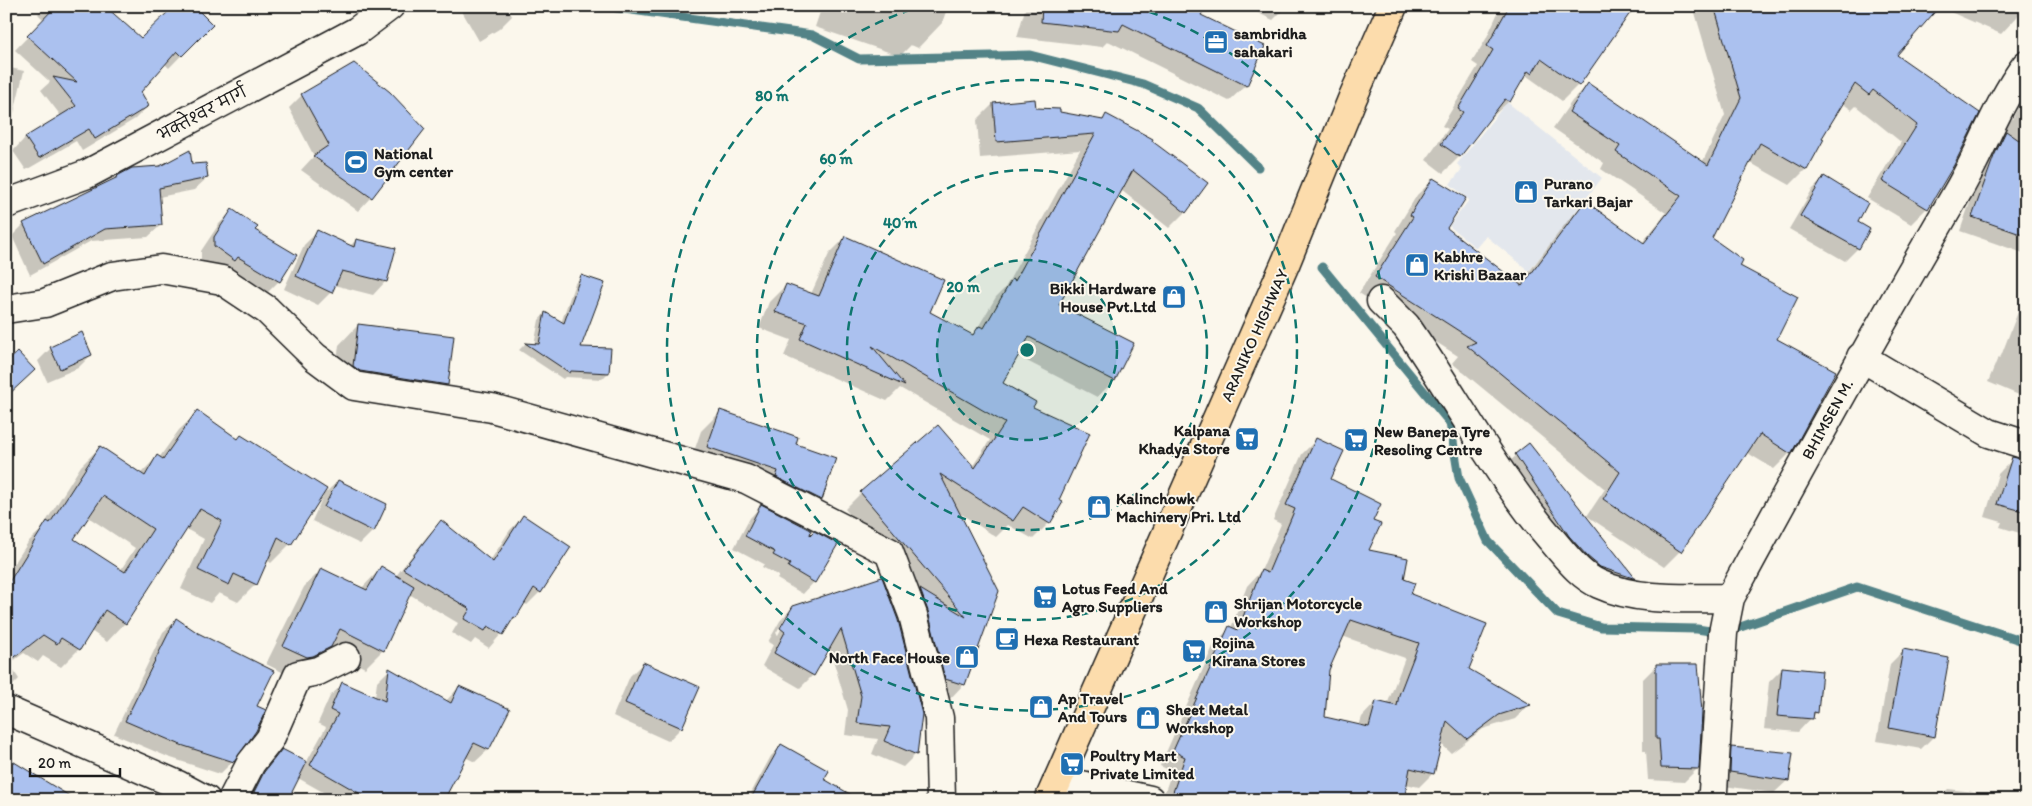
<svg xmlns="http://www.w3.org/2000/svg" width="2032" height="806" font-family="Itim,'Playpen Sans Deva',sans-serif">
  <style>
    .built { fill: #e3e7ed }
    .shadow { fill: #0003; fill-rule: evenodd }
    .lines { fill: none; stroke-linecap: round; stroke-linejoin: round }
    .stream { stroke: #538387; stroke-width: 9 }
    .building { fill: #abc1ef; stroke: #1c1c1c; fill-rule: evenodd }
    .minor-casing { stroke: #1c1c1c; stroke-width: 31 }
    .trunk-casing { stroke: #1c1c1c; stroke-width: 31 }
    .minor { stroke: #fbf7ec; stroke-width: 28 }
    .trunk { stroke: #fcdcac; stroke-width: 28 }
    .ring { fill: none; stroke: #0f766e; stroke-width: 2.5; stroke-dasharray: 9 6 }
    .labels { text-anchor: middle; stroke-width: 4; stroke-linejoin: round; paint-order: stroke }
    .poi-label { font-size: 16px; font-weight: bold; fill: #1c1c1c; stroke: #fbf7ec; text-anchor: start }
    .street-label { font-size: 16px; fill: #1c1c1c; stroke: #fbf7ec }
    .centre { fill: #0f766e; stroke: #fbf7ec; stroke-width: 2.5 }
    .ring-label { font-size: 15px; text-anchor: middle; font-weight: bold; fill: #0f766e; stroke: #fbf7ec; stroke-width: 4; stroke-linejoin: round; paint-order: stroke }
  </style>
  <rect width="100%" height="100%" fill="#fbf7ec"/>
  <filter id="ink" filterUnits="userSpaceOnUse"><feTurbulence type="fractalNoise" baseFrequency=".02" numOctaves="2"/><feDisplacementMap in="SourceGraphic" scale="10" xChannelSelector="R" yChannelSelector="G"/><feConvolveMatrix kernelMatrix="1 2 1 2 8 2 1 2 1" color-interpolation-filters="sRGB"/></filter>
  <g filter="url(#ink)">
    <!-- built -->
    <path class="built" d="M1507,102L1602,178L1529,271L1486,236L1476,248L1449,226L1469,200L1450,184L1462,169L1457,164Z"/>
    <!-- shadow -->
    <path class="shadow" d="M44,6H104L141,40L211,25L169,68L164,63L139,92L148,106L135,119L82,151L76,141L26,170L13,151L25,138L61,116L41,90L50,82L15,50L44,20L38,14Z
      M459,6H507L512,16L499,29L479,41Z
      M822,6H948L942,23L918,48L911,45L900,56L815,27Z
      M1026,6H1204L1200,16L1246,85L1229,101L1108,41L1102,47L1017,37Z
      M1243,6H1287L1273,20Z
      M1501,6H1622L1578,85L1562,101L1527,76L1518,86L1509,101L1492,117L1490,116L1459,157L1443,173L1426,160L1448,129L1442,126L1478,66L1472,62L1486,39Z
      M1693,6H2022L2017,17L2001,34L1939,7L1895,55L1978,114L1927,208L1911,224L1867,198L1901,142L1856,106L1852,110L1842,103L1821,139L1806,169L1790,185L1749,162L1710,239L1738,266L1775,339L1790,453L1774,469L1746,452L1680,551L1664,567L1587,516L1605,489L1452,363L1458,356L1359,293L1397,233L1395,231L1417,195L1434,179L1446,228L1519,285L1569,219L1585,203L1642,243L1666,213L1601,169L1604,163L1553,128L1572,101L1588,85L1702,163L1725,115Z
      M6,67L24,71L6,147Z
      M2026,89V254L1960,231L1981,171L1993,146L2001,138L2004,127L2013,118Z
      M302,95L424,129L371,197L358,211L301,170L314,156L289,108Z
      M993,104L1101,121L1106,116L1185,212L1169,228L1121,190L1057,306L1132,344L1114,381L1097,397L1017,356L1001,383L1031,408L1058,500L1049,523L1033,539L1008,525L996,537L958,512L998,591L964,684L948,701L917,594L845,509L861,493L972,467L990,440L900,388L887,401L784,356L791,340L759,328L769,302L786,285L811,294L829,254L845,238L928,313L971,335L977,329L996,297L1005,288L1080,150L980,158L977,120Z
      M191,165L207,178L194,190L159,197L161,225L148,237L91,241L30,275L12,236L24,224L114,181L132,169Z
      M1824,178L1856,222L1858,248L1845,261L1789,229L1812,190Z
      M232,211L254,231L279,281L266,294L221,273L201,260V251L219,224Z
      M318,231L349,247L356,240L386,281L373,295L334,285L331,292L318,305L284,289L304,245Z
      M582,276L579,348L608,373L602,379L565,377L563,379L519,350L525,344L534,345L539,320L545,313L561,323L575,283Z
      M2026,291V398L1988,382L1997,360L2001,356Z
      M358,325L447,384L428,403L334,385L339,345Z
      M51,348L91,355L78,368L47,381L38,361Z
      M198,412L237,440L325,489L290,544L271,563L267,560L256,584L238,602L219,593L210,603L181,589L204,539L186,529L125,623L107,642L91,631L79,649L61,667L43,656L38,662L24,653L9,664L19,679L6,692V576L29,541L40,531L81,466L100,447L140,474L157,457L159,458L179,430ZM88,517L135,548L120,571L73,539Z
      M720,412L794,445L835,459L821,499L801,519L689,466L701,431Z
      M1316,440L1329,480L1371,521L1367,551L1402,580L1410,595L1467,670L1529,705L1515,719L1483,729L1451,753L1440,743L1433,773L1419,787L1406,784L1404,794L1399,800H1162L1172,771L1160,766L1215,642L1231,628L1247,586L1261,571L1281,524L1273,520L1302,454ZM1342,636L1405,658L1387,705L1376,702L1362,717L1359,726L1324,718L1328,670Z
      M1529,445L1634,579L1623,590L1593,581L1504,466Z
      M2011,461L2026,465V540L2021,538L2023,534L2000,527L2002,522L1985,517L1998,474Z
      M338,481L373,531L360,544L312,521L324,494Z
      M761,506L807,539L814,582L803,594L777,579L779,576L762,567L764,564L734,548L750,518Z
      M523,517L540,592L527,605L524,603L515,618L489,648L475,639L471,644L452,633L458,623L409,594L383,650L365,668L327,649L311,665L288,675L266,664L304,587L322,569L361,589L381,568L396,576L428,535L441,522L490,561L510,530Z
      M881,579L916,754L903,767L872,754L878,739L845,735L848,710L829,646L813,675L800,688L762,666L773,645L768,642L780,621L793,607ZM786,616H788L778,635L776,633Z
      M176,620L255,707L233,761L220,774L168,757L114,734L163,632Z
      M1903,651L1934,736L1921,749L1877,741L1890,664Z
      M643,663L698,688L681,728L668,741L613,716L630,676Z
      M1656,666L1698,768L1684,782L1648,780L1646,751H1643V679Z
      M390,669L446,701L459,687L508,710L488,750L475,762L465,757L442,800H337L298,778L286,800H244L251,786L282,750L306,763L326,727L318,723L330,696L343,684L375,698L377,682Z
      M1782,669L1817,712L1798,732L1764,729L1769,682Z
      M781,746L822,780L759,800L750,795L771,756Z
      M1732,748L1788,780L1774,793L1717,785L1719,762Z
      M1948,789L1982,793L1981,800H1938Z"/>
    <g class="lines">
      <!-- stream -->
      <path class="stream" d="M603,6L812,35L859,59L1030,55L1143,84L1198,108L1258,167
        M1322,267L1450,423L1459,478L1488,541L1558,614L1601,627L1697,629L1723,633L1857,587L2026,642"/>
    </g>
    <!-- building -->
    <path class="building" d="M56,6H105L141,38L174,6H194L213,25L182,56L177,51L141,92L149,106L95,139L89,129L39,158L25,137L76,106L53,77L77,82L27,36Z
      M1042,6H1206L1201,15L1265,46L1247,86L1123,24L1119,31L1041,22Z
      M1509,6H1635L1579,86L1541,59L1532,74L1528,71L1510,102L1505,99L1460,157L1441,144L1463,112L1458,109L1493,50L1487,46Z
      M1714,6H1940L1897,55L1980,113L1954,165L1928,209L1882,181L1917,125L1873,90L1869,95L1855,84L1822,138L1824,139L1807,170L1760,143L1712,238L1743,260L1740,266L1798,297L1777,339L1836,371L1791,454L1760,434L1681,552L1603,499L1620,472L1467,346L1476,342L1375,277L1413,217L1410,215L1433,178L1466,198L1447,228L1522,286L1585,201L1644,243L1681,196L1616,152L1620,146L1569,112L1588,83L1708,165L1741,98Z
      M354,63L390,92L425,129L372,198L313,156L329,145L301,94Z
      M1035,99L1036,108L1060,109V112L1103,120L1106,114L1153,139L1152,141L1208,183L1186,213L1133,170L1059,305L1134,343L1115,381L1029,337L1003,383L1036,402L1033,407L1090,433L1059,500L1063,502L1050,524L1023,507L1013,521L940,474L999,591L965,685L945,679L928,611L920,589L966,617L860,492L938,425L975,468L1005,423L872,346L905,386L800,339L807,323L775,312L786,284L819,296L845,236L944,280L930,312L973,335L979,326L984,328L1012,279L1015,281L1095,134L996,142L993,103Z
      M2006,131L2026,145V236L1972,217L1994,156Z
      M190,150L192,164L206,163L208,178L159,188L162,225L105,229L43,264L23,223L118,177L117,176L132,168L160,166Z
      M1824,176L1868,203L1858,222L1870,229L1859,249L1800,216Z
      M232,209L258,227L255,230L297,255L280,282L238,257L235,261L214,246V237Z
      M317,230L354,247L356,239L396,248L387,282L342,271L332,293L296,276Z
      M581,275L605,283L581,347L611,348L609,373L571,371L570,373L525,343L539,344L545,312L564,323Z
      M358,324L454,336L448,385L360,371L353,366Z
      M82,332L92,355L60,369L50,347Z
      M18,352L35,370L6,397V363Z
      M197,410L238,439L241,435L327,489L291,545L278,537L257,585L234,574L229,585L198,570L222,521L200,509L126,624L105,610L80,650L61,638L57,644L43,635L6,664V587L47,521L50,523L100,446L145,476L157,455L163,459ZM103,496L153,529L125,572L74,539Z
      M720,410L798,437L796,444L836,458L822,500L776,477L778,471L707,447Z
      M1316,438L1344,451L1331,479L1381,504L1373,521L1381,524L1369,550L1408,558L1404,579L1415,583L1411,594L1487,624L1469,669L1531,705L1499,715L1467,739L1447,721L1434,774L1410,768L1405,795L1391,800H1185L1172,795L1185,757L1173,751L1229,626L1238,630L1261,570L1268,573L1295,509L1286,505ZM1351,620L1419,643L1399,695L1397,706L1376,701L1369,727L1325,717L1329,670Z
      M1529,443L1598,531L1636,579L1600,567L1587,556L1569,536L1515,454Z
      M2012,457L2026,460V512L1997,504Z
      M338,480L387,504L374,532L324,507Z
      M761,504L811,530L810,535L814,531L838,544L815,583L788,567L790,564L773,555L775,552L745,536Z
      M523,515L571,547L541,593L534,588L516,618L514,617L503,635L488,626L485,631L464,619L470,609L403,569L441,520L493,562Z
      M381,566L414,586L384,651L340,629L331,647L313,656L307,657L283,646L321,568L367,590Z
      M882,577L898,620L922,714L917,755L884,741L890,727L857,723L861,696L841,629L814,676L774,653L785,632L780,628L793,606Z
      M176,618L198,633L274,671L257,706L266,710L256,731L234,762L181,745L125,721Z
      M1903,649L1949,658L1935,737L1889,728Z
      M643,662L700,687L682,728L625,703Z
      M1656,664H1698L1702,712L1699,769L1661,768L1659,739H1656Z
      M1782,667L1822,671L1818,713L1814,712L1813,719L1777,716Z
      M389,668L451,703L459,686L510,709L489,750L474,743L444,800H371L310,765L338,714L330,710L342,682L385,701Z
      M781,744L829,771L824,779L860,800H750Z
      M1731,747L1793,753L1789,781L1730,772Z
      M282,749L307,762L288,800H268L254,792L264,772Z
      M6,757L76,800H6Z"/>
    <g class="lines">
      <defs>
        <path id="minor" d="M6,204L87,174L357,31L390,6
          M1381,301L1406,326C1457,399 1498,479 1557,546C1569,560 1581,576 1599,584C1638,602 1687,598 1730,598
          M6,309L45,303L112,276L161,269L222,280L267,310L315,357L354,386L492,408L746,479L889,552L913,615L939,718L941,800
          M1861,357L1989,433L2026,445
          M6,710L178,785L206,800
          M1058,780L1150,800
          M232,800L251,763L270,739L298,675L318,671L346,657
          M1711,800L1713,791L1723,633L1730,598C1804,461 1879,326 1958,191C1982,150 1997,104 2026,65"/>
        <path id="trunk" d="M1049,800L1286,262L1353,97L1393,6"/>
      </defs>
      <!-- minor casing -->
      <use href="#minor" class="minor-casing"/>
      <!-- trunk casing -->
      <use href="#trunk" class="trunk-casing"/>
      <!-- minor -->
      <use href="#minor" class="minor"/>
      <!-- trunk -->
      <use href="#trunk" class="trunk"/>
    </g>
  </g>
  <!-- distance rings -->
  <circle cx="1027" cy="350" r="90" fill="#0f766e" fill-opacity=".12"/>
  <g class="ring">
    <circle cx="1027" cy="350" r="90"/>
    <circle cx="1027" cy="350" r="180"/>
    <circle cx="1027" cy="350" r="270"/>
    <path d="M1135 7A360 360 0 1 1 919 7"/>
  </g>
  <!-- icons -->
  <defs>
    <symbol id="office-square" viewBox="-11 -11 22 22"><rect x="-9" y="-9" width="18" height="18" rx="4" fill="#1f6fb2" stroke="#fbf7ec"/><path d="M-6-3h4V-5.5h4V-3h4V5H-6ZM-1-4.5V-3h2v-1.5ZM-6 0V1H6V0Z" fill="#fff"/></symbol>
    <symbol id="stadium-square" viewBox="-11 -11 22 22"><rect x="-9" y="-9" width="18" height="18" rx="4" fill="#1f6fb2" stroke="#fbf7ec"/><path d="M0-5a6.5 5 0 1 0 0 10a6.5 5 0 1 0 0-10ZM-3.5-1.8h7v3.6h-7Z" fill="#fff"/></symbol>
    <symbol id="shop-square" viewBox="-11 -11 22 22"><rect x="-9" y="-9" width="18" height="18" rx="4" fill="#1f6fb2" stroke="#fbf7ec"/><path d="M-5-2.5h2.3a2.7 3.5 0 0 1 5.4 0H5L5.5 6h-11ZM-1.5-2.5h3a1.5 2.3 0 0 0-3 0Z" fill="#fff"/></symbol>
    <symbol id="supermarket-square" viewBox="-11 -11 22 22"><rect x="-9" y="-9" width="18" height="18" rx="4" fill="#1f6fb2" stroke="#fbf7ec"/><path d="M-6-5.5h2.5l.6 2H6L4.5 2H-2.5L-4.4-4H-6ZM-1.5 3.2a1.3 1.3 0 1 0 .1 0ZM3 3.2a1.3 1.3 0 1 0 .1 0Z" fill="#fff"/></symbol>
    <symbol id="cafe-square" viewBox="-11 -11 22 22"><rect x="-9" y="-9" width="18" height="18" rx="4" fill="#1f6fb2" stroke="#fbf7ec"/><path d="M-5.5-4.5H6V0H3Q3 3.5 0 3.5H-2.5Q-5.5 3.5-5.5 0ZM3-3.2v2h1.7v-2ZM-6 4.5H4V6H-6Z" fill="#fff"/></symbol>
  </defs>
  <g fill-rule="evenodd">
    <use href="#office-square" x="1202" y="28" width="28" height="28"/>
    <use href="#stadium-square" x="342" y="148" width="28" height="28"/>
    <use href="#shop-square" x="1512" y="178" width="28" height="28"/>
    <use href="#shop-square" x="1403" y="251" width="28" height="28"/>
    <use href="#shop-square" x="1160" y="283" width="28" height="28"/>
    <use href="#supermarket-square" x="1233" y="425" width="28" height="28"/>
    <use href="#supermarket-square" x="1342" y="426" width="28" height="28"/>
    <use href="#shop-square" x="1085" y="493" width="28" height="28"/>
    <use href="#supermarket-square" x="1031" y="583" width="28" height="28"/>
    <use href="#shop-square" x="1202" y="598" width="28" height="28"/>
    <use href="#cafe-square" x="993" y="625" width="28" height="28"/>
    <use href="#supermarket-square" x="1180" y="637" width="28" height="28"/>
    <use href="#shop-square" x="953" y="643" width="28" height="28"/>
    <use href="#shop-square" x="1027" y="693" width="28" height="28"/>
    <use href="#shop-square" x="1134" y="704" width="28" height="28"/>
    <use href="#supermarket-square" x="1058" y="750" width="28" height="28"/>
  </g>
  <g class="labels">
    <!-- poi labels -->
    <g class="poi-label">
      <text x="1234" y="39">sambridha<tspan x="1234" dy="18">sahakari</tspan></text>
      <text x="374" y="159">National<tspan x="374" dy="18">Gym center</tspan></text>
      <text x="1544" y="189">Purano<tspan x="1544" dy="18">Tarkari Bajar</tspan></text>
      <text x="1434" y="262">Kabhre<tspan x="1434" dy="18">Krishi Bazaar</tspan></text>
      <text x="1156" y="294" text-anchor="end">Bikki Hardware<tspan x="1156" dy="18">House Pvt.Ltd</tspan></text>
      <text x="1230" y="436" text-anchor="end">Kalpana<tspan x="1230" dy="18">Khadya Store</tspan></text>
      <text x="1374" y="437">New Banepa Tyre<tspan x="1374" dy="18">Resoling Centre</tspan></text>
      <text x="1116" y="504">Kalinchowk<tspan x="1116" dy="18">Machinery Pri. Ltd</tspan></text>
      <text x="1062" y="594">Lotus Feed And<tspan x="1062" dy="18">Agro Suppliers</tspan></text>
      <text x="1234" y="609">Shrijan Motorcycle<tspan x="1234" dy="18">Workshop</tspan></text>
      <text x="1024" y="645">Hexa Restaurant</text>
      <text x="1212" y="648">Rojina<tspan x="1212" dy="18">Kirana Stores</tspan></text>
      <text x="950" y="663" text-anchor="end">North Face House</text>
      <text x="1058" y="704">Ap Travel<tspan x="1058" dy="18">And Tours</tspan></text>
      <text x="1166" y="715">Sheet Metal<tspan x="1166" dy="18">Workshop</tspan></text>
      <text x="1090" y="761">Poultry Mart<tspan x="1090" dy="18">Private Limited</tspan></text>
    </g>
    <!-- street labels -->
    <g class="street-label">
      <text transform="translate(202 113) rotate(-28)" y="6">भक्तेश्वर मार्ग</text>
      <text transform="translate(1254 335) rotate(-66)" y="6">ARANIKO HIGHWAY</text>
      <text transform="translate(1827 419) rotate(-61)" y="6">BHIMSEN M.</text>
    </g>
  </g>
  <circle cx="1027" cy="350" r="8" class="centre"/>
  <g class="ring-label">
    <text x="772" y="101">80 m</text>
    <text x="836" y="164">60 m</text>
    <text x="900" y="228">40 m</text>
    <text x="963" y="292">20 m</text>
  </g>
  <!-- margin -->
  <rect width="2032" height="806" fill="none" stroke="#fbf7ec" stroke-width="25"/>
  <rect x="12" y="12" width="2007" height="781" fill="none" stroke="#1c1c1c" stroke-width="2" filter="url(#ink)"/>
  <!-- scale -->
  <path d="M30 768v8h90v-8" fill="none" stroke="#1c1c1c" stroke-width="2.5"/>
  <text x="38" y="768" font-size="15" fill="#1c1c1c" stroke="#fbf7ec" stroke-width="4" paint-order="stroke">20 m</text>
</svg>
